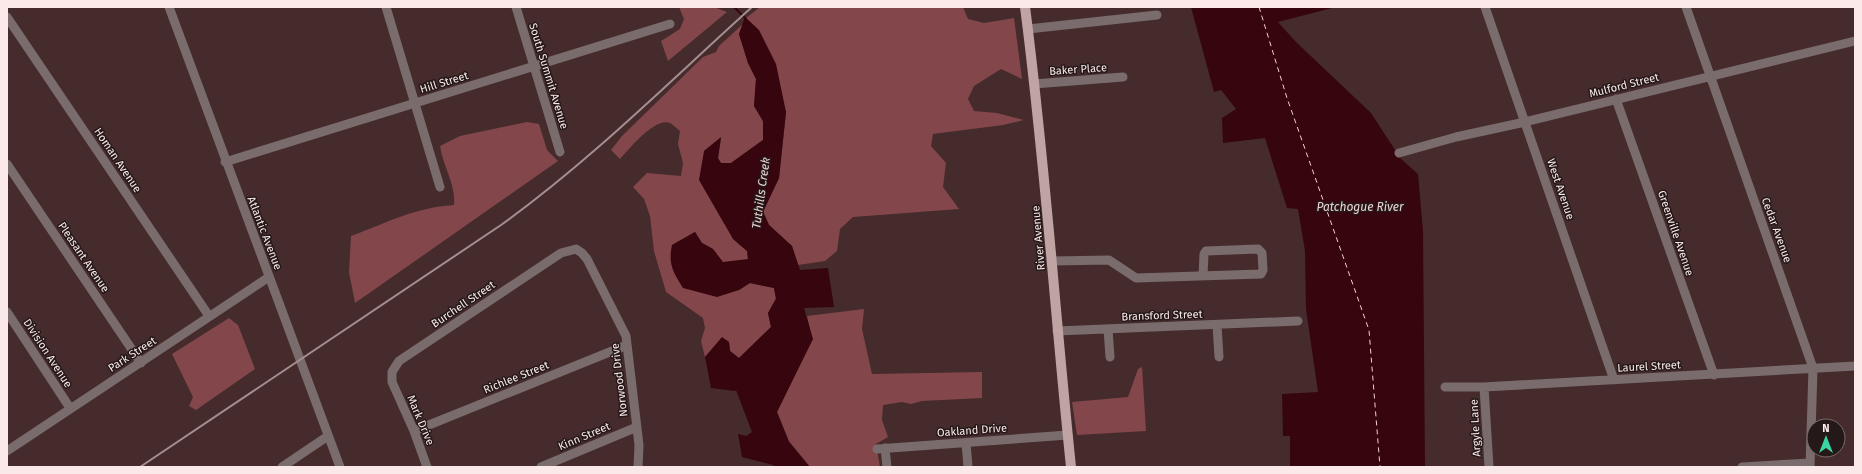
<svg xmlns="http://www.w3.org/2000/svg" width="1862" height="474" font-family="'Fira Sans',sans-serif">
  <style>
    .green { fill: #83474b }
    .water { fill: #37050d }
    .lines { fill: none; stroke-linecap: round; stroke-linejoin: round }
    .stream { stroke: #37050d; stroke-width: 2 }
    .ferry { stroke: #efd2d3; stroke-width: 1; stroke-dasharray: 5 4; stroke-linecap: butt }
    .minor { stroke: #7a6c6c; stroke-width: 9 }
    .major { stroke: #c0a4a4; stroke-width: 10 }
    .rail { stroke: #a48e8f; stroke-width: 2 }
    .labels { text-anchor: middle; stroke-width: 3; stroke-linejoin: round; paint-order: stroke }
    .street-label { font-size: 11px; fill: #fbe9e9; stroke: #241818 }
    .water-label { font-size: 12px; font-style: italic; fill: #efd2d3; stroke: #241818 }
  </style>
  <rect width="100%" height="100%" fill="#452b2c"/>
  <!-- green -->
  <path class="green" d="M679,7H714L727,12L668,61L661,41L680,29L684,19Z
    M760,7H963L968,19L984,23L1014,18L1022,79L1001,69L974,86L968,99L974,111L997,113L1024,120L1003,125L933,134L931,146L946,163L943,187L959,209L853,217L840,229L837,251L825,261L798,265L792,246L769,225L763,211L779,178L786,112L746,18Z
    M743,24L739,34L748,63L756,79L754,106L763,121V140L731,163H721L718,159L721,138L704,151L733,239L747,251L748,260L723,263L713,249L702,243L695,232L672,245L739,290L750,283L774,288L776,298L768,313L771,327L739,358L730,351L729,342L722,338L705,357L701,341L705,328L703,318L666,292L654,251L650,216L644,199L633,187L647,173L681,176L683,163L678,144L680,131C677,129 673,124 670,123C655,117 629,149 620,159L611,150L622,136L703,57L716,52L719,46Z
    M527,122L539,124L547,150L558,161L355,303L349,272L351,236C389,222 413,208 454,205C456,184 443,167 440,146L460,136Z
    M864,309L862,329L872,374L982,372V398L922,401L911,404L902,402L883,405L882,420L888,437L876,444L880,467H810L789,441L777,412L812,339L807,316Z
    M229,318L238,325L255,369L196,410L189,406L193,397L172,354Z
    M1142,367L1146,431L1077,435L1072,402L1128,397L1138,369Z"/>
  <!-- water -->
  <path class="water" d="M1191,7H1336L1278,22L1296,42L1371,113L1401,159L1418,174L1423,231L1425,467H1290V436H1283L1282,394L1318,392L1306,309L1305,251L1298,209L1287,208L1265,138L1223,143L1222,118L1236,109L1221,90L1214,92Z
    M745,17L759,30L776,64L786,112L779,178L763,212L769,225L792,246L800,270L828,268L834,307L804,308L813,339L777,412L789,442L810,467H775L773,465L742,457L738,434L746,436L752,432L736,390L735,391L711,388L705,357L722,337L729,342L730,351L739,358L771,327L768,313L776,299L774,288L750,283L739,290L717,297L683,288C673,272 668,264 672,245L695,232L702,243L713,249L723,262L748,259L747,251L733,239L699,180L704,151L721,137L718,158L721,163H731L763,140V121L754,106L756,79L748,63L739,34Z"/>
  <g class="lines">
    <!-- stream -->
    <path class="stream" d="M734,7L746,19"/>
    <!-- ferry -->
    <path class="ferry" d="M1259,7L1287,98L1369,330L1380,467"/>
    <!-- minor -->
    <path class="minor" d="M169,7L340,467
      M386,7L440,187
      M516,7L560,152
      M1485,7L1614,380
      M1686,7L1813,368L1810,467
      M7,17L209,316
      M1028,29L1157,15
      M1034,84L1123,77
      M1616,99L1714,375
      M1399,153L1456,137L1525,122L1855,41
      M225,162L670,24
      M7,164L141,363
      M1052,261L1109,260L1136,278L1261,274L1263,270L1262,253L1258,249L1206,251L1204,254L1203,276
      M7,312L70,408
      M1217,325L1219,357
      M1108,329L1110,357
      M1057,331L1298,321
      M1445,387H1484L1855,366
      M1484,387L1489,467
      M414,431L627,345
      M966,443L968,467
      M885,448L887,467
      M877,449L1068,435
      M7,451L269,277
      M282,467L328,436
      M427,467L414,431L392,382V372L399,361L561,253L576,249L582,253L587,259L626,336L639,445L638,467
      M541,467L637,427
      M1742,467L1810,463"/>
    <!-- major -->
    <path class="major" d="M1025,7C1045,160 1055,314 1071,467"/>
    <!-- rail -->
    <path class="rail" d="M140,467L501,225C590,161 670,81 752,7"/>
  </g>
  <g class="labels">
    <!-- street labels -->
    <g class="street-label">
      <text transform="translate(1078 69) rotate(-4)" y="4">Baker Place</text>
      <text transform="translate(549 76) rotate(73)" y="4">South Summit Avenue</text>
      <text transform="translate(444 82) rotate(-17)" y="4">Hill Street</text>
      <text transform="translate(1624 85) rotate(-14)" y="4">Mulford Street</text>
      <text transform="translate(118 160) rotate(56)" y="4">Homan Avenue</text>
      <text transform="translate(1561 189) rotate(71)" y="4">West Avenue</text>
      <text transform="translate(1777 230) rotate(70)" y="4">Cedar Avenue</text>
      <text transform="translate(265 233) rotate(69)" y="4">Atlantic Avenue</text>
      <text transform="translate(1676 233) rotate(71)" y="4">Greenville Avenue</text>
      <text transform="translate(1038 238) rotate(-95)" y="4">River Avenue</text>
      <text transform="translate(84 257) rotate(56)" y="4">Pleasant Avenue</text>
      <text transform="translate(463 304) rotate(-34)" y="4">Burchell Street</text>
      <text transform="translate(1162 315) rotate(-2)" y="4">Bransford Street</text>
      <text transform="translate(48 353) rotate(57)" y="4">Division Avenue</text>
      <text transform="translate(132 354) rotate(-33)" y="4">Park Street</text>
      <text transform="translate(1649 366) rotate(-3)" y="4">Laurel Street</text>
      <text transform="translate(516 377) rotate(-22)" y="4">Richlee Street</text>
      <text transform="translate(619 380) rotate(-97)" y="4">Norwood Drive</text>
      <text transform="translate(421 420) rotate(67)" y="4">Mark Drive</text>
      <text transform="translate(1475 428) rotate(-93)" y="4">Argyle Lane</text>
      <text transform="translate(972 430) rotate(-4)" y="4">Oakland Drive</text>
      <text transform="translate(584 436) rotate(-23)" y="4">Kinn Street</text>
    </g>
    <!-- water labels -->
    <g class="water-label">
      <text transform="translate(761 193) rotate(-82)" y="4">Tuthills Creek</text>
      <text x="1360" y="211">Patchogue River</text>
    </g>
  </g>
  <!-- border -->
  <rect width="1862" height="474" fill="none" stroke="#fbe9e9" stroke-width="16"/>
  <!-- north arrow -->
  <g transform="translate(1826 438)"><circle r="19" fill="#241818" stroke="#7a6c6c"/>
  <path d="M0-3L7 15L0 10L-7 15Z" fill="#3cd4a4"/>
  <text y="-6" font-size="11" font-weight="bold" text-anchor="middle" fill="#fbe9e9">N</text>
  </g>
</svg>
